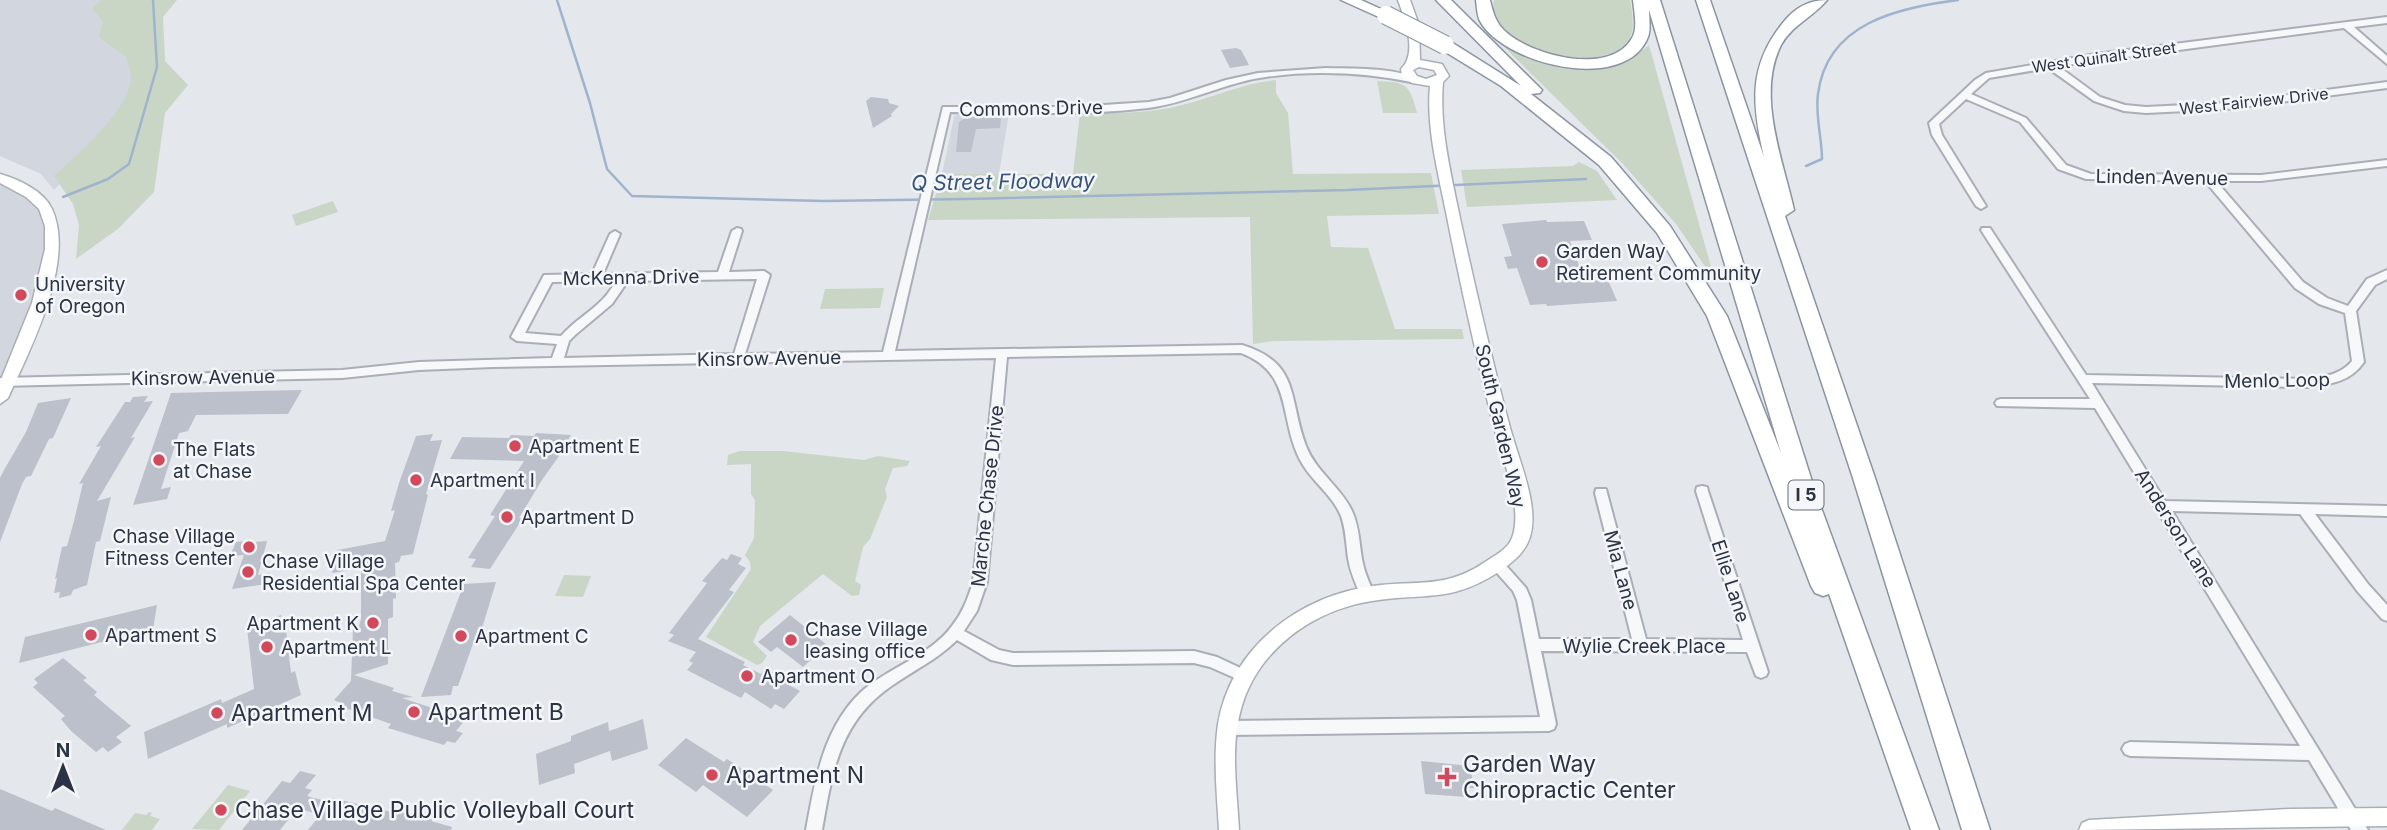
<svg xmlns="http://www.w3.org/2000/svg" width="2387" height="830" font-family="Inter,sans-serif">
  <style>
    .built { fill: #d2d6de }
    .green { fill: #c9d6c5 }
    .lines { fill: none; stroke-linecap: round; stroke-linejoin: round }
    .stream { stroke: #9fb4cc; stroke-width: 2.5 }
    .building { fill: #bbc0ca }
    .street-casing { stroke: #a9aeb7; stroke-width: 4 }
    .secondary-casing { stroke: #a9aeb7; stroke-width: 3 }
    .highway-casing { stroke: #8b94a3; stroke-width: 3 }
    .street { fill: #f7f8fa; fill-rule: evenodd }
    .secondary { fill: #fff; fill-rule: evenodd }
    .highway { fill: #fff; fill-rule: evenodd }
    .highway-bridge-casing { stroke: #8b94a3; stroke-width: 20; stroke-linecap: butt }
    .highway-bridge { stroke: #fff; stroke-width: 18 }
    .poi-dot { fill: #d1495b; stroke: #f4f6f9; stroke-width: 2.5 }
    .labels { text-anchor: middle; stroke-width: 5; stroke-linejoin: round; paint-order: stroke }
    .far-street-label { font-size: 16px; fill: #2b3445; stroke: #f4f6f9 }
    .shield { fill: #f4f6f9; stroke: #676e7b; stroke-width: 2 }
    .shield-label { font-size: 18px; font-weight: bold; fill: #2b3445 }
    .street-label { font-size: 19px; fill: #2b3445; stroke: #f4f6f9 }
    .poi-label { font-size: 19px; fill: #2b3445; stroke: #f4f6f9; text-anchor: start }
    .water-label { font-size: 21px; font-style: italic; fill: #34527a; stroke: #f4f6f9 }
    .near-poi-label { font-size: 23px; fill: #2b3445; stroke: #f4f6f9; text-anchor: start }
  </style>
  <rect width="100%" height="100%" fill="#e4e7ec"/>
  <!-- built -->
  <path class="built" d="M0,0H142L145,93L54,190L41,174L0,156Z
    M1009,113L999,174H942L954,117L958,114Z
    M0,178L45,207L50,269L0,400Z"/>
  <!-- green -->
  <path class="green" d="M101,0H177L163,17L165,61L188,85L165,113L154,192L118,229L76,259L79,225L73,204L54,176C75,157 131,108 131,78C131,72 128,63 126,57L99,37L103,22L92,8Z
    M1494,0H1630C1632,9 1634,23 1632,32C1617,84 1482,50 1494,0Z
    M1649,45L1715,281L1676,224L1622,163L1503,46C1555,69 1601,85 1649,45Z
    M1276,80V93L1288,113L1293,174L1431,173L1439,214L1327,216L1331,247L1368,248L1395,329H1462L1464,339L1274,341L1253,344L1250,217L928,220L942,174H1073L1080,113C1115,113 1149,114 1182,105C1214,97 1243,83 1276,80Z
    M1377,81C1406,82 1410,84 1417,113H1383Z
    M1579,162L1597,171L1617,200L1467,207L1461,170L1573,166Z
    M333,201L338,212L296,226L292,215Z
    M884,288L880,308L820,309L825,289Z
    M740,451H783L864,460L878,456L910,461L907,466L893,468L885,489L887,497L870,539L863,547L855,581L861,585L859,595L852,596L823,574L760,626L753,642L767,656L762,663L757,665L706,637L751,569L750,562L745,555L754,538L755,500L751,494V464L727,465L728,455Z
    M564,575L591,576L583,597L555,596Z
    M228,785L250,791L219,830L192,829Z
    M149,812L152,813L150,816L160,819L152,830H122L135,813L146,815Z"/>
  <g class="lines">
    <!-- stream -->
    <path class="stream" d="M557,0L590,103L607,169L632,196L824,201L966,199L1347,190L1586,179
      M1806,166L1822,159C1822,138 1815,116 1818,94C1827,22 1899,8 1958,0
      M63,197L108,179L129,164L157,67L153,0"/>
  </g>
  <!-- building -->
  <path class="building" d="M1236,48L1241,50L1249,65L1230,68L1221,50Z
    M871,97L888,99L889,103L899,106L891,114L892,116L873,128L866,101Z
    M967,117L1001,118L1000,128L976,129L971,152H956L959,122Z
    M1546,220L1547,222L1584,221L1592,240L1570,241L1585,281L1608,280L1617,301L1547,306L1546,304L1530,305L1517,268L1508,269L1504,257L1512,256L1502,224Z
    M302,390L288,414L196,415L188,431L179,433L161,489L171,487L167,499L133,505L171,393Z
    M148,396L144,402L153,401L131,438L135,437L97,501L111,497L100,541L96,542L87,585L73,590L71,595L59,598L60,592L54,593L57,578L55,579L62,547L67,546L74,521L83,483L79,484L101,446L96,447L125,402H130L133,397Z
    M71,398L53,438L49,439L31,476L26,477L22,484L0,542V478L4,470L26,432L38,403Z
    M536,433L571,435L568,440H576L571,449H564L542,480L519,518H523L490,569L471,567L476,559L468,558L495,516L490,515L524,461L450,459L462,437L509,438L511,435L534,436Z
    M433,434L430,441L442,440L426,494L428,495L413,554L401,556L399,562L395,563L396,598L393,599V617L388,619V664L354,675L394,688L392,691L413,697L402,698L466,719L456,731L463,733L455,743L447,741L444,745L388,728L391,724L340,706L343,704L334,700L351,681L353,628L359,626L361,619V568L332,573L336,553L338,550L385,541L395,510L391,511L399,483L416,436Z
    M254,540L253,542L267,541L258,575L270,573L267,584L232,589L244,555L230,556L236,542Z
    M731,554L742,558L738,564L746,568L729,590L734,592L698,639L745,662L743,665L761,674L765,668L792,682L789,685L800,691L784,709L775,704L771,709L745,692L741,698L687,670L693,663L689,661L696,652L668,641L674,635L669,633L707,583L702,581L722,558L727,560Z
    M496,582L480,635H476L458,686H453L451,695L421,697L464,584Z
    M157,605L153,629L19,663L25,637Z
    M281,615L283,631L286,630L291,673L295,671L301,695L227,728V724L148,759L144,732L221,699L222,703L254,689L247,628Z
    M790,615L827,645L803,667L777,647L771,652L758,642Z
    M63,658L87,678L83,680L97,692L94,695L131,726L116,737L122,742L108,752L103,747L96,752L71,731L61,719L65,716L33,687L38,683L34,679Z
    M643,719L648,749L612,761L610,751L574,764L575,773L539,785L536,754L571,741V736L608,722L609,731Z
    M686,738L724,762L727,759L773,790L747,817L703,785L696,792L658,765Z
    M1421,761L1470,766L1474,788H1466L1467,797L1425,794Z
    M300,771L316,775L305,788L312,790L307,796L329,802L333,798L395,813L398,809L433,820L431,821L452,827L451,830H308L320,815L298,808L280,830H242L282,781L290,783Z
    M0,789L52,811L55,808L106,830H0Z"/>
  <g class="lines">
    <defs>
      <path id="street" d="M2387,17V23L2354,27L2387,56V64L2344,28L2058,66L2100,97L2125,105L2146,107L2226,103L2387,82V88L2226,109L2146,113L2124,111L2094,101L2048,68L1989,78L1971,94L2026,118L2066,165L2091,174L2261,175L2387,160V166L2261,181H2216L2303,282L2327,298L2348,306L2367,279L2387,270V279L2375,285L2356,311L2364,362C2350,382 2331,384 2308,387L2092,383L2165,501L2387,506V516L2315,514L2368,584L2387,605V621L2382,619L2358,592L2300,514L2172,511L2368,830H2351L2309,760L2130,756L2125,754L2122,749L2125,744L2130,742L2300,746L2095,408L1997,406L1995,403L1997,400L2001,399H2090L1981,230L1982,228H1990L2086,375L2308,379C2326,376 2340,375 2352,361L2345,313L2319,304L2295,288L2205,181L2086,179L2058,169L2020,122L1966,99L1939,124L1942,135L1986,206L1981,209L1976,206L1932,135L1929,123L1975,80L1986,73L2096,54Z
        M1326,68C1351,69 1395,67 1416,79L1411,82C1359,71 1292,69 1241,82C1210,90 1180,104 1148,108C1083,116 1016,112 950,112L895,351L1242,345C1301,363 1288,399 1306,446C1316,472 1341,487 1352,511C1360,528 1359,546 1363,564C1365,574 1370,584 1374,594L1372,598L1367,600L1362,598L1360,594C1355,582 1350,571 1348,558C1346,544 1346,530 1341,516C1333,496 1314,483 1303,465C1277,422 1296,374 1241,353L1007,357L987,582L977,611L964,631L999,650L1013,653L1194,651L1217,657L1249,672L1251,676L1249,680L1244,682L1210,667L1194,663L1013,665L991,660L957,640C937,660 912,671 890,687C839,723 832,773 822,830H806C815,781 823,728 861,692C889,667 930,656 952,626C963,612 968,598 973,582L996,358L493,367L419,370L342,378L0,386V378L342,370L419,362L552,358L557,344L517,341L511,337L544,275L592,274L610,234L615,231L620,234L603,274L718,272L732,231L737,228L741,229L742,231L729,272L764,271L770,275L745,354L883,352L943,107H1074L1149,102L1170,98L1226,80L1258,73ZM757,279L734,354L564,358L569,341L575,335L612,304L625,285L619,281C612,285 610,292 604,298C591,312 574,321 561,336L525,333L552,282Z
        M1702,486L1707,487L1708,491L1768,672L1766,676L1761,678L1756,676L1747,652L1541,651L1556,724L1554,729L1549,731L1227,735L1222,733L1220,728L1222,723L1227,721L1540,717L1517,600L1513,591L1489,564L1491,560L1496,559L1501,560L1526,588L1531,600L1539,639H1632L1595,493L1596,489H1606L1607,493L1646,639L1743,640L1696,491L1697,487Z"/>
      <path id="secondary" d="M1398,0H1410L1419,25L1420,60L1442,64L1449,76L1443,82C1439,127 1451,174 1460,218C1475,287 1491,356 1509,424C1517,456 1540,505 1530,537C1525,552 1515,560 1503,569C1451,604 1429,592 1372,601C1313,610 1257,650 1241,709C1230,748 1237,790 1239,830H1219C1217,795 1213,759 1218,724C1231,647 1299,596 1373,586C1417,580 1446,589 1485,562C1494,556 1508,549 1512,538C1524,508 1501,454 1493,424C1476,354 1460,283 1446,212C1438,172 1426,127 1430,86L1412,83L1402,76L1401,69C1418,53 1405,20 1398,0ZM1419,67L1434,70L1437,75L1426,79L1417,76L1413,70Z
        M0,174C18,179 44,191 52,209C76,261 30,350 8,398L0,404V382L32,303L45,249V226L39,209L26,197L0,183Z
        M2387,808V826L2079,830L2082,823L2089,820L2290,809Z"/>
      <path id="highway" d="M1341,0H1361L1394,15L1391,18H1381Z
        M1436,0H1451L1542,90L1540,93L1531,94L1611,157L1670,226L1727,316L1781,453L1649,10C1649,18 1651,29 1648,37C1626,94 1504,65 1480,21C1477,15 1477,7 1476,0H1490C1493,13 1496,24 1507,33C1534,56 1611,76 1632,38C1638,28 1634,11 1633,0H1660L1815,491L1939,830H1911L1829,594L1823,596L1815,593L1811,586L1707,316L1657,233L1599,165L1501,86L1439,48L1437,45L1439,42H1451L1521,86Z
        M1696,0H1710L1764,157C1752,105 1748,67 1782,24C1794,8 1808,0 1827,0C1813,17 1792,25 1781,45C1756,95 1783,160 1794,210L1785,216L1875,478L1990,830H1962L1853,478Z"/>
    </defs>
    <!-- street casing -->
    <use href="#street" class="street-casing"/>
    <!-- secondary casing -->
    <use href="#secondary" class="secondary-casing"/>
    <!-- highway casing -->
    <use href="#highway" class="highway-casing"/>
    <!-- street -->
    <use href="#street" class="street"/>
    <!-- secondary -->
    <use href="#secondary" class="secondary"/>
    <!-- highway -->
    <use href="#highway" class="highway"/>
    <defs>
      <path id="highway-bridge" d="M1386,15L1445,45"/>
    </defs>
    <!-- highway-bridge casing -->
    <use href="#highway-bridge" class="highway-bridge-casing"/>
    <!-- highway-bridge -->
    <use href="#highway-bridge" class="highway-bridge"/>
  </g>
  <!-- markers -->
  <g class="poi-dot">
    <circle cx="1542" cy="262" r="7"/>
    <circle cx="21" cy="295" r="7"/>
    <circle cx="515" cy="446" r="7"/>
    <circle cx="159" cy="460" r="7"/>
    <circle cx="416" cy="480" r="7"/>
    <circle cx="507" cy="517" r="7"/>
    <circle cx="249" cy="547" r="7"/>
    <circle cx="248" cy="572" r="7"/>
    <circle cx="373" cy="623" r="7"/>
    <circle cx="91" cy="635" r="7"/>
    <circle cx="461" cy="636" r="7"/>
    <circle cx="791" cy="640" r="7"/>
    <circle cx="267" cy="647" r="7"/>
    <circle cx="747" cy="676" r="7"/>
    <circle cx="414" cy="712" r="7"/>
    <circle cx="217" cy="713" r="7"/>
    <circle cx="712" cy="775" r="7"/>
    <path d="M1443.5 766.5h7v7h7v7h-7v7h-7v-7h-7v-7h7z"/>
    <circle cx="221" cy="810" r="7"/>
  </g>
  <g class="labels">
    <!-- far-street labels -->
    <g class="far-street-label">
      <text transform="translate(2104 57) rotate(-8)" y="6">West Quinalt Street</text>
      <text transform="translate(2254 101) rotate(-6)" y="6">West Fairview Drive</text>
    </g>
    <!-- shield labels -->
    <rect class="shield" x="1788.5" y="480.5" width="35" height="29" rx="5"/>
    <g class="shield-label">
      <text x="1806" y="501">I 5</text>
    </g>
    <!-- street labels -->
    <g class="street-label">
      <text transform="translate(1031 108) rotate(-1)" y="7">Commons Drive</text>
      <text transform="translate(2162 177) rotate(1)" y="7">Linden Avenue</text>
      <text transform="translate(631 277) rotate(-1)" y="7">McKenna Drive</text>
      <text transform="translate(769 358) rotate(-1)" y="7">Kinsrow Avenue</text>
      <text transform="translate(203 377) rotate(-1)" y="7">Kinsrow Avenue</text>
      <text transform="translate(2277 380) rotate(-1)" y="7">Menlo Loop</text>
      <text transform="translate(1501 426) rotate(77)" y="7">South Garden Way</text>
      <text transform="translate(987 496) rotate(-84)" y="7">Marche Chase Drive</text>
      <text transform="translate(2176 528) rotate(58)" y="7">Anderson Lane</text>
      <text transform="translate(1621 570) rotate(75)" y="7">Mia Lane</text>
      <text transform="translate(1731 581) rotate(72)" y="7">Ellie Lane</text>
      <text x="1644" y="653">Wylie Creek Place</text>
    </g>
    <!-- poi labels -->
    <g class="poi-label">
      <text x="1556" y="258">Garden Way<tspan x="1556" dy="22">Retirement Community</tspan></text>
      <text x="35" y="291">University<tspan x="35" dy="22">of Oregon</tspan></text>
      <text x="529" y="453">Apartment E</text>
      <text x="173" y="456">The Flats<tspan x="173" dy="22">at Chase</tspan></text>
      <text x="430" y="487">Apartment I</text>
      <text x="521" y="524">Apartment D</text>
      <text x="235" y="543" text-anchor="end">Chase Village<tspan x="235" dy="22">Fitness Center</tspan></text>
      <text x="262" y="568">Chase Village<tspan x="262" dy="22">Residential Spa Center</tspan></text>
      <text x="359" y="630" text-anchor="end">Apartment K</text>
      <text x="805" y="636">Chase Village<tspan x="805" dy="22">leasing office</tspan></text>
      <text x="105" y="642">Apartment S</text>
      <text x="475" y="643">Apartment C</text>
      <text x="281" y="654">Apartment L</text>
      <text x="761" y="683">Apartment O</text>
    </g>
    <!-- water labels -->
    <g class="water-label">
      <text transform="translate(1003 182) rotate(-1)" y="7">Q Street Floodway</text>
    </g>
    <!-- near-poi labels -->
    <g class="near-poi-label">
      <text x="428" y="720">Apartment B</text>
      <text x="231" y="721">Apartment M</text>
      <text x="1463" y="772">Garden Way<tspan x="1463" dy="26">Chiropractic Center</tspan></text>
      <text x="726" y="783">Apartment N</text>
      <text x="235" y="818">Chase Village Public Volleyball Court</text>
    </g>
  </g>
  <!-- north arrow -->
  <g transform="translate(63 767)" stroke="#f4f6f9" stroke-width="5" paint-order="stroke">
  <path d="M0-5L12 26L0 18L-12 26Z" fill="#2b3445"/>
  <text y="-10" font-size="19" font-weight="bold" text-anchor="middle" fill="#2b3445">N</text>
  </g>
</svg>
